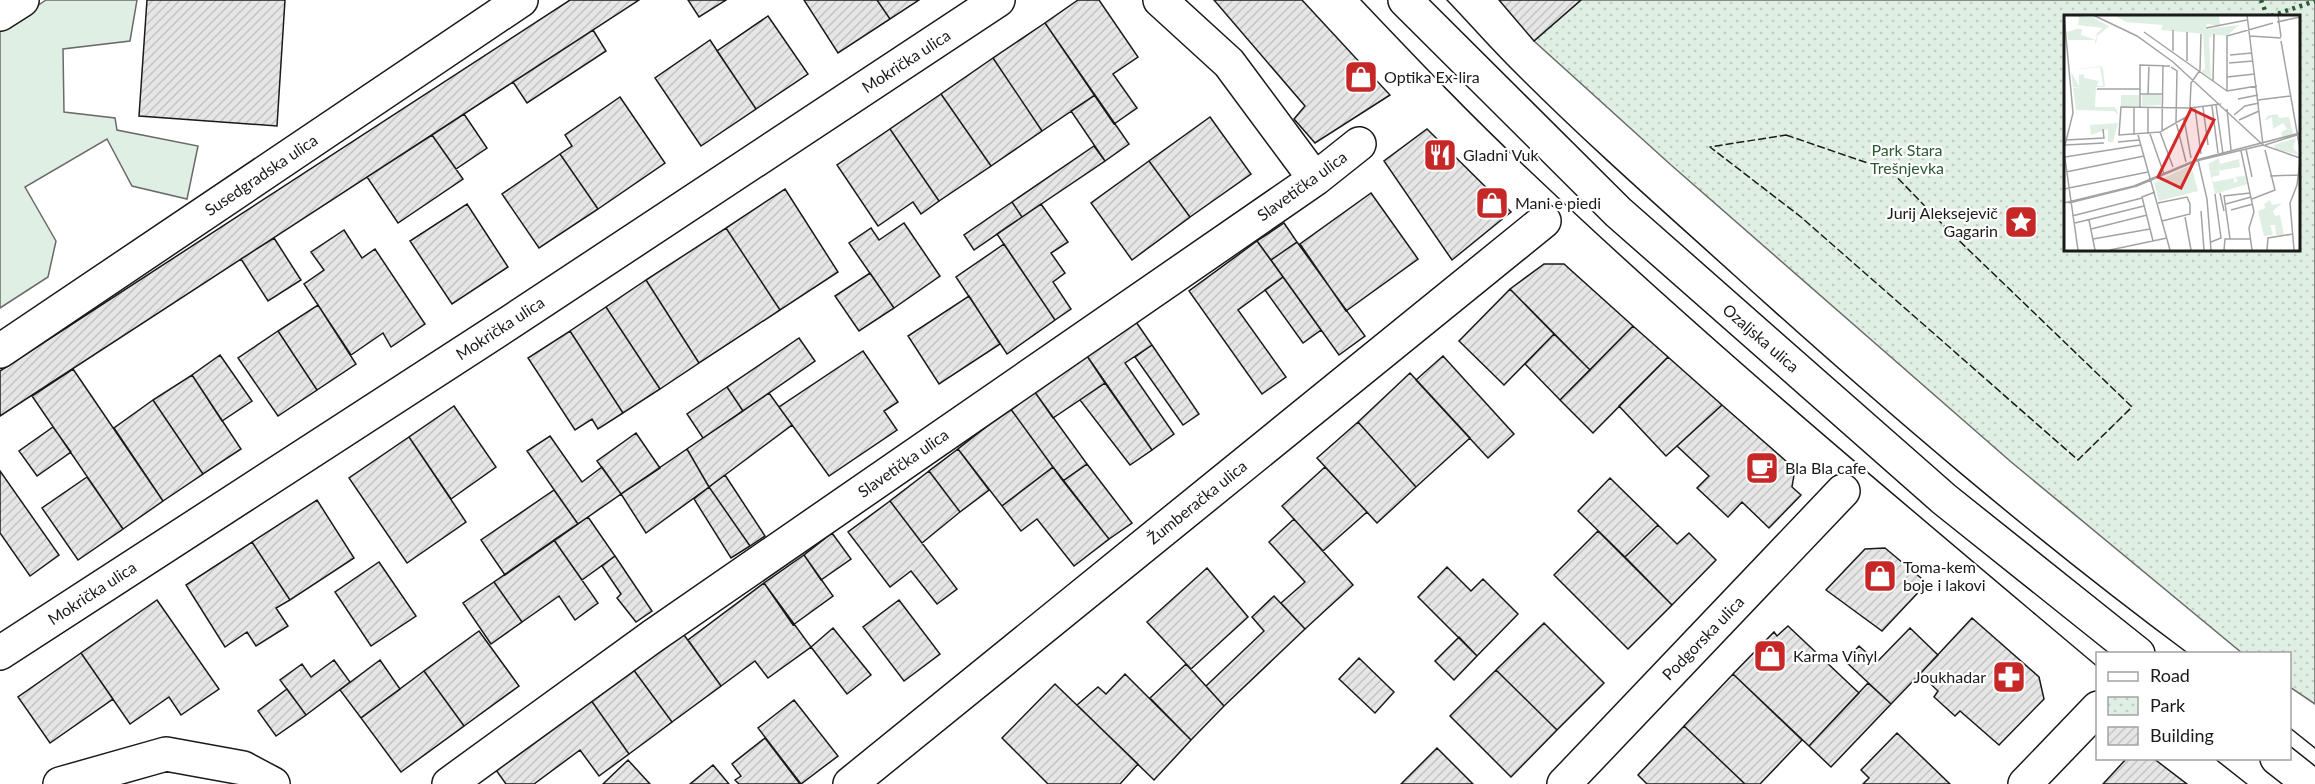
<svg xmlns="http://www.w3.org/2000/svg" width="2315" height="784" font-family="Lato,sans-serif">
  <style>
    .grass { fill: #e0efe3; stroke: #6a6a6a; stroke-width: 1.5 }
    .park { fill: url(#park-dots); stroke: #6a6a6a; stroke-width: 1.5; fill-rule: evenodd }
    .building { fill: url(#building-hatch); stroke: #1a1a1a; stroke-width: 1.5 }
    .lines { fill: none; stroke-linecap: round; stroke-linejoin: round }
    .minor-casing { stroke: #1a1a1a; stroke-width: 36 }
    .major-casing { stroke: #1a1a1a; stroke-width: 36 }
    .minor { stroke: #fff; stroke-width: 33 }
    .major { stroke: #fff; stroke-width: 33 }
    .tram { stroke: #1a1a1a; stroke-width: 1.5 }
    .hedge { stroke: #2b5a34; stroke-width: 4.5; stroke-dasharray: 3 4.5; stroke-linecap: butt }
    .fence { stroke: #1a1a1a; stroke-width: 1.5; stroke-dasharray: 8 3; stroke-linecap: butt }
    .labels { text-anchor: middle; stroke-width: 4.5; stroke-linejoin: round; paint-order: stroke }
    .street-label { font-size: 16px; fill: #1a1a1a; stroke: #fff }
    .poi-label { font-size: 16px; fill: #1a1a1a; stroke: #fff; text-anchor: start }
    .park-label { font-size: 16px; fill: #2b5a34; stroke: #fff }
    .inset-road { fill: none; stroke: #a3a3a3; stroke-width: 1.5 }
    .view { fill: #d62828; fill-opacity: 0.15; stroke: #d62828; stroke-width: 3 }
    .inset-edge { fill: none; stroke: #1a1a1a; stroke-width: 3 }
  </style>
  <defs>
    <pattern id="park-dots" width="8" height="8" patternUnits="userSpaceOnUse" patternTransform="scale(1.5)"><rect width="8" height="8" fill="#e0efe3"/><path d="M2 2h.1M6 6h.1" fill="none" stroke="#c0ccc2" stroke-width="1.8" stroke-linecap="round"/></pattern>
    <pattern id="building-hatch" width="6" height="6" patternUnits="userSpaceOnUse" patternTransform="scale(1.5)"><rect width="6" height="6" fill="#e6e6e6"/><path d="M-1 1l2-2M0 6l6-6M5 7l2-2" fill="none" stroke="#c5c5c5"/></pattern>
  </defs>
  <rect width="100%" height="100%" fill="#fff"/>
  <!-- grass -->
  <path class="grass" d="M46,0H137L130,41L63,49L64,112L115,118L117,130L198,146L187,199L132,186L107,139L25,187L56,241L48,277L0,308V31Z"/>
  <!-- park -->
  <path class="park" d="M1581,0H2315V704L2290,687V654L2242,653L2010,461L1671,165L1534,41ZM2066,16H2298V249H2066Z"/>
  <!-- building -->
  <path class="building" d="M147,0H285L277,126L139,116Z
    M570,0H639L0,416V371Z
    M688,0H726L699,17Z
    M804,0H877L890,19L838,53Z
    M877,0H919L890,19Z
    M1078,0H1099L1138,57L1113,74L1137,108L1114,124L1045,23Z
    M1214,0H1302L1390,95L1315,143L1294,119L1305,106Z
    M1499,0H1581L1534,41Z
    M768,16L808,74L756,109L717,51Z
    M1045,23L1095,95L1042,131L993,58Z
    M593,30L606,51L527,103L513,82Z
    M710,40L756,109L701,146L655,78Z
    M993,58L1042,131L991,166L941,94Z
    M941,94L991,166L939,201L890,129Z
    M1095,95L1129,144L1105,161L1071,111Z
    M620,97L665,163L598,209L560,154L572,146L565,135Z
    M464,114L487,148L456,169L432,135Z
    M1210,117L1251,174L1190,217L1149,161Z
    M890,129L939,201L921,214L913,202L878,226L837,165Z
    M1427,129L1511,212L1452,260L1384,161Z
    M432,135L463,179L398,223L367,177Z
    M1094,146L1105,161L1022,217L1012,202Z
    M560,154L598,209L539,248L502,194Z
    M1149,161L1190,217L1132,260L1091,203Z
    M785,189L838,272L780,310L726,228Z
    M1371,193L1418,259L1346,311L1300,244Z
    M1012,202L1022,217L974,250L964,235Z
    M467,204L508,267L452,304L410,241Z
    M1041,204L1068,242L1051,253L1065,273L1053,282L1071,309L1055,320L997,234Z
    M904,223L940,276L894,308L849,243L871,228L879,240Z
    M1284,223L1297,242L1271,260L1257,241Z
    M726,228L780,310L699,363L646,280Z
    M344,230L362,258L375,249L425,324L391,347L383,333L351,355L304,284L324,270L311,252Z
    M274,238L301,280L268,301L241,259Z
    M1257,241L1283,277L1238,310L1286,377L1262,394L1189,291Z
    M1297,242L1365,336L1339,355L1271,260Z
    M1004,244L1055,320L1007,354L956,277Z
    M1544,264H1564L1633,326L1590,370L1510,289Z
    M870,273L894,308L859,331L835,296Z
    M1283,277L1321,330L1303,343L1265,290Z
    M646,280L699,363L660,389L606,307Z
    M1510,289L1554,334L1504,385L1459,341Z
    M969,296L1000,344L939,384L908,336Z
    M318,305L356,364L317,390L278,331Z
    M606,307L660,389L623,413L570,331Z
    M1134,319L1152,345L1125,363L1174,434L1152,450L1085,353Z
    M1633,326L1668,357L1593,433L1560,400Z
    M278,331L317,390L278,416L238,358Z
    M570,331L623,413L598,429L592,419L575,430L528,358Z
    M1554,334L1590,370L1560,400L1525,364Z
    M799,338L815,361L743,411L727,387Z
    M1152,345L1199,414L1183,425L1135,357Z
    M863,351L898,402L884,411L897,430L829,476L779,407Z
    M1085,353L1105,383L1053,418L1034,391Z
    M220,355L252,401L222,421L192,375Z
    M1443,356L1514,434L1488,458L1416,380Z
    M1668,357L1722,405L1666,456L1619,406Z
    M73,369L163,501L123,529L32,396Z
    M1410,373L1470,438L1416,487L1358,422Z
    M192,375L241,449L203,474L153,400Z
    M1105,383L1152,450L1130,465L1080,400Z
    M727,387L743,411L703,438L687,414Z
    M1034,391L1087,464L1063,481L1010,408Z
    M769,393L792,425L709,487L687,449Z
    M153,400L203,474L163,501L114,428Z
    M1722,405L1795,469L1792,487L1801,495L1769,528L1742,502L1728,517L1697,488L1709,476L1677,446Z
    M454,406L496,467L451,499L409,437Z
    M1010,408L1053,467L1002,506L958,449Z
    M1358,422L1416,487L1377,523L1317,458Z
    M53,427L71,452L37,476L19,451Z
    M636,433L660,468L621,494L597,461Z
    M550,436L582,482L602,467L621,494L578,524L527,451Z
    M409,437L466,522L407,563L349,478Z
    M687,449L709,487L646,533L621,494Z
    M958,449L989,490L960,512L929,471Z
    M1087,464L1132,523L1109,539L1063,481Z
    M1053,467L1109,539L1074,566L1037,519L1021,531L1002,506Z
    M1325,467L1367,512L1323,551L1282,506Z
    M0,471L59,555L30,576L0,533Z
    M929,471L960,512L922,543L890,501Z
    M725,475L765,536L750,546L709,487Z
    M87,477L123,529L78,560L42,508Z
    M1610,478L1658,525L1625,557L1578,511Z
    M709,487L750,546L731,558L694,499Z
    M554,490L578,524L505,575L481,540Z
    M317,500L354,558L290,600L252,542Z
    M890,501L957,589L937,604L911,571L890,587L848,532Z
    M588,517L615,556L582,580L554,540Z
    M1294,519L1353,585L1305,629L1281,603L1305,582L1269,542Z
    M1658,525L1677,544L1689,533L1716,560L1672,605L1625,557Z
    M1598,531L1672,605L1628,649L1554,575Z
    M832,533L851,559L821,580L804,555Z
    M554,540L598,603L575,620L559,596L522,622L494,582Z
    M252,542L290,600L276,608L288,626L256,646L247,632L225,647L186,585Z
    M1885,548L1927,583L1882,631L1826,590L1865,549Z
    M804,555L833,596L793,625L764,583Z
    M615,556L652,611L636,622L617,598L621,594L602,566Z
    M379,562L416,616L371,646L335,592Z
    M1447,567L1471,591L1483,579L1518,614L1477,656L1418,597Z
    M1207,568L1248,617L1191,669L1147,622Z
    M494,582L522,622L491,644L463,603Z
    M764,583L811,647L768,678L755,661L721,686L688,640Z
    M1274,596L1305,629L1224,706L1206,686L1264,631L1252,617Z
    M157,600L219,689L181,715L169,697L130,724L81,653Z
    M899,600L940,654L904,681L863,627Z
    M1972,618L2039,677L2044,699L1999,745L1960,711L1955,716L1934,697L1938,691L1920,674Z
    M1544,623L1604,683L1557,730L1496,670Z
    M1788,626L1859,693L1809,746L1733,674L1774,632L1777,636Z
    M679,628L721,686L672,722L630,665Z
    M833,628L871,675L847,694L811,647Z
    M1910,628L1938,655L1891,704L1845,661L1859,646L1877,662Z
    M479,631L519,686L464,726L424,671Z
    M1459,637L1477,656L1454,680L1435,661Z
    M81,653L113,699L50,743L18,697Z
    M1359,658L1394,692L1375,713L1339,679Z
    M334,660L350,682L306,715L280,680L302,664L311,677Z
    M380,660L400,689L361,718L340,690Z
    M1186,664L1224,706L1191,740L1150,698Z
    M630,665L672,722L629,754L588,696Z
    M1496,670L1557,730L1511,777L1450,716Z
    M424,671L464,726L401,772L361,718Z
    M1125,674L1191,740L1154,780L1077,705L1098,687L1106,694Z
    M1733,674L1802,740L1760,784H1745L1684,726Z
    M1868,683L1891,704L1831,767L1809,746Z
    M1055,684L1138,764L1120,784H1048L1002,738Z
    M287,689L306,715L276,736L258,711Z
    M588,696L629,754L599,776L580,750L534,784H506L493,766Z
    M794,700L838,756L801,784L758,728Z
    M1684,726L1745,784H1647L1638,775Z
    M1897,733L1950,784H1863L1869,778L1861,770Z
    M765,738L800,784H739L735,780L741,776L732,764Z
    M1437,748L1473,784H1401Z
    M2127,758H2153L2187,784H2103Z
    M628,760L650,784H603Z
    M713,765L729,784H690Z"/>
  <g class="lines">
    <defs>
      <path id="minor" d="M1160,0L1229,63L1315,179
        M0,14L22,0
        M0,351L521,0
        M0,653L515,319L998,0
        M60,784L166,754L243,768L273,784
        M449,784L653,636L1315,179L1359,144
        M850,784L1544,221
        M1564,784L1843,491
        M2025,784L2098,708"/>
      <path id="major" d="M1405,0L1618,212L1944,499L2138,654
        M2277,758L2310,784"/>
    </defs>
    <!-- minor casing -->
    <use href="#minor" class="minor-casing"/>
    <!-- major casing -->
    <use href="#major" class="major-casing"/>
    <!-- minor -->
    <use href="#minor" class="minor"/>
    <!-- major -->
    <use href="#major" class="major"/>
    <!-- tram -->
    <path class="tram" d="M1361,0C1417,59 1473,118 1533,174C1714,346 1907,506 2098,667
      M1447,0C1471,25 1494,52 1519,76C1588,145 1662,210 1734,275C1881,408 2030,536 2189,654
      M2290,728L2315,748
      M2214,758L2247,784"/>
    <!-- hedge -->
    <path class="hedge" d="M2261,0L2267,16
      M2271,16L2315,1"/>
    <!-- fence -->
    <path class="fence" d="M1786,135L1891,171L1947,229L2132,407L2078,460L1801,217L1710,147Z"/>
  </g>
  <!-- icons -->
  <defs>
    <symbol id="shop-square" viewBox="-11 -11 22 22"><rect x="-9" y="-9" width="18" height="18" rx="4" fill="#c62828" stroke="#fff"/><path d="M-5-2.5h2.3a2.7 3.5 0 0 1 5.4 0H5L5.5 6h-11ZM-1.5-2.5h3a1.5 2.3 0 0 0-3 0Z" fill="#fff"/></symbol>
    <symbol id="restaurant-square" viewBox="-11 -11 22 22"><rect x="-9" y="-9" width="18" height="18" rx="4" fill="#c62828" stroke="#fff"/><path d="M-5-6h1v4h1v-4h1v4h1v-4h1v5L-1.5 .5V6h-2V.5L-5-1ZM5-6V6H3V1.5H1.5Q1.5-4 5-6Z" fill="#fff"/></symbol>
    <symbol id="sight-square" viewBox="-11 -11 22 22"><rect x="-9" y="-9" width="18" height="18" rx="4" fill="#c62828" stroke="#fff"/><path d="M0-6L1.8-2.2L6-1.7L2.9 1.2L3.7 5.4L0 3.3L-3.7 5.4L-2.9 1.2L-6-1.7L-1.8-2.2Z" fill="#fff"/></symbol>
    <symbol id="cafe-square" viewBox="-11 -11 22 22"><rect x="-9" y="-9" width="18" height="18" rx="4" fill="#c62828" stroke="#fff"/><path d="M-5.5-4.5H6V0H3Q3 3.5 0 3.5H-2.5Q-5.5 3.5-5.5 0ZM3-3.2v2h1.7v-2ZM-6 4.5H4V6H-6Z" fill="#fff"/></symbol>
    <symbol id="pharmacy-square" viewBox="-11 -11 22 22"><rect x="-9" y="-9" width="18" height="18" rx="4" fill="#c62828" stroke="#fff"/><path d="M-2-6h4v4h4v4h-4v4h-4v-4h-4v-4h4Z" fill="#fff"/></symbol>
  </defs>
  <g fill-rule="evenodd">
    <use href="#shop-square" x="1342" y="58" width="38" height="38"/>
    <use href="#restaurant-square" x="1421" y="136" width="38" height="38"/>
    <use href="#shop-square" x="1473" y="184" width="38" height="38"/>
    <use href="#sight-square" x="2002" y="203" width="38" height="38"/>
    <use href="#cafe-square" x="1743" y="449" width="38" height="38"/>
    <use href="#shop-square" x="1861" y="557" width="38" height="38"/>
    <use href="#shop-square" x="1751" y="637" width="38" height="38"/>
    <use href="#pharmacy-square" x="1990" y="658" width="38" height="38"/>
  </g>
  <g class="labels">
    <!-- street labels -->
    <g class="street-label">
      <text transform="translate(906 61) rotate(-33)" y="6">Mokrička ulica</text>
      <text transform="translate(261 175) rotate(-34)" y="6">Susedgradska ulica</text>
      <text transform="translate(1302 186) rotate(-36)" y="6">Slavetička ulica</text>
      <text transform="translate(500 328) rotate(-33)" y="6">Mokrička ulica</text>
      <text transform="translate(1761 338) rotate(41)" y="6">Ozaljska ulica</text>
      <text transform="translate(903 463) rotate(-35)" y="6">Slavetička ulica</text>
      <text transform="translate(1197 502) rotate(-39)" y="6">Žumberačka ulica</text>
      <text transform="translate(92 593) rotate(-33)" y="6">Mokrička ulica</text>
      <text transform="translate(1703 638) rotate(-46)" y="6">Podgorska ulica</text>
    </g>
    <!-- poi labels -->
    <g class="poi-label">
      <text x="1384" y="83">Optika Ex-lira</text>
      <text x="1463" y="161">Gladni Vuk</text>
      <text x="1515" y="209">Mani e piedi</text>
      <text x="1998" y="219" text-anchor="end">Jurij Aleksejevič<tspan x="1998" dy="18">Gagarin</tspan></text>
      <text x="1785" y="474">Bla Bla cafe</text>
      <text x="1903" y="573">Toma-kem<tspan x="1903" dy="18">boje i lakovi</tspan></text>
      <text x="1793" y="662">Karma Vinyl</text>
      <text x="1986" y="683" text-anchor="end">Joukhadar</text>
    </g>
    <!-- park labels -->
    <g class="park-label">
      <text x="1907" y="156">Park Stara<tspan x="1907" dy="18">Trešnjevka</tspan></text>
    </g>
  </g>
  <!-- overview -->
  <g transform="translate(2064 15)">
    <rect width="236" height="236" fill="#fff"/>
    <path d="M5,0L35,3H30L45,11L37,18L33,21V25L31,29V25H4L3,17L13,14H18L17,20L32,25L33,18L39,13L14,10L15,2ZM155,0L156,11L143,9L141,14L175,10L163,21L97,15L99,10L62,7L52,1ZM37,51L39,54L41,72H32L31,92H51L55,100L50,96L12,95L9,73L16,72H9L7,57L15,71V60L20,59V63L35,66L33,71H39V70L36,52L7,55ZM57,80H75V91L57,92ZM213,99L215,103L225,102L229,119L218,122L217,117L223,114L219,108L209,114L208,102L201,106L203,101ZM54,108L49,127H44V114L27,120L26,110ZM147,151L148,157L155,156L156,160L148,162L149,167L170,163V168L174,166L171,162L181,161L183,169L151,179L145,152Z" fill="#e0efe3"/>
    <path d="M202,193L209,220L200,221L194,196Z" fill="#e0efe3"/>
    <path d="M139,18L149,20L145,23L147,63L137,56L141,54ZM78,80H97V90L78,91ZM232,123L229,133L235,140L211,134L210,130ZM155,143L156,149L175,144L176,152L148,157L144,149ZM127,150L134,176L95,186L90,168ZM206,185L208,190L218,188L209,196L211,201L216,200L220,220H212L211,210H206L200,189Z" fill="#e0efe3"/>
    <path class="inset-road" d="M29,0L73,21L109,47L199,130M183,0L199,130M214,0L217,22M213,7L236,2M142,13L183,5M80,17L163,76M123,17V46M137,19L136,55L127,68V69L126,91V96L124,101L96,117L55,120L57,92L126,93L157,89M186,21L217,23M217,26L236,134M109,36V15M166,40L188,38M165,48L189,46M107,52L113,56L112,107L122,147M163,62L191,59M149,67L150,19M33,74H76M163,76V21L209,8M163,76L193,71M76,79H98M84,79L85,50M174,84L194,80M194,85L226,81M152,90L159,139M148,91L154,138M139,92L144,130M70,93V120M76,93V50L106,51M131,93L137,139M163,94L167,135M170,100L181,91L195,88M120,104L127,143M175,105L195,96M98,116L99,50M96,117L109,152M84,119V93M86,119L100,159M74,120L106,235M2,125L40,123L39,114M54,127L75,125M1,130L40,128M201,130L236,119M0,134L9,98L0,0M182,134L188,162M177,136L190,197L185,213L188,235M0,137L14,235M1,142L77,130M134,145L143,184L147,235M2,157L80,141M206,161L234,160M0,174L84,157M156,178L160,196M188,184L211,175L201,135M0,188L70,171L132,145L236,118M5,188L73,171L132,146L199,130L236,143M94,188L123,182L126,189V199L98,206M162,189L187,182M167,195L189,189M137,196L140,235M8,201L78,183M121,202L127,235M25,205L31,235M11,208L80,191M27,214L83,200M29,224L86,214M166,224L160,181L186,178M89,226L78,182L91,177M147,227L157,223L151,179M46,235L103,223M160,235L161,224H187M203,235L204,223L229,219M230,235L226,188L233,170L236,146"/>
    <path class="view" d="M127,94L150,105L117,173L94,162Z"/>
    <rect width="236" height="236" class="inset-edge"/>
  </g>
  <!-- legend -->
  <rect x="2096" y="652" width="195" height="108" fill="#ffffff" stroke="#a3a3a3" stroke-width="1.5"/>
  <rect x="2108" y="672" width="30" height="9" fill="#ffffff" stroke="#a3a3a3" stroke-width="1.5"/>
  <text x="2150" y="682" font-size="18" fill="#1a1a1a">Road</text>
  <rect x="2108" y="697" width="30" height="18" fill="url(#park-dots)" stroke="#a3a3a3" stroke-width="1.5"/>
  <text x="2150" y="712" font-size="18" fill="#1a1a1a">Park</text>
  <rect x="2108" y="727" width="30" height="18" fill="url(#building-hatch)" stroke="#a3a3a3" stroke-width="1.5"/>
  <text x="2150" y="742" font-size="18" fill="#1a1a1a">Building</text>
</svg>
